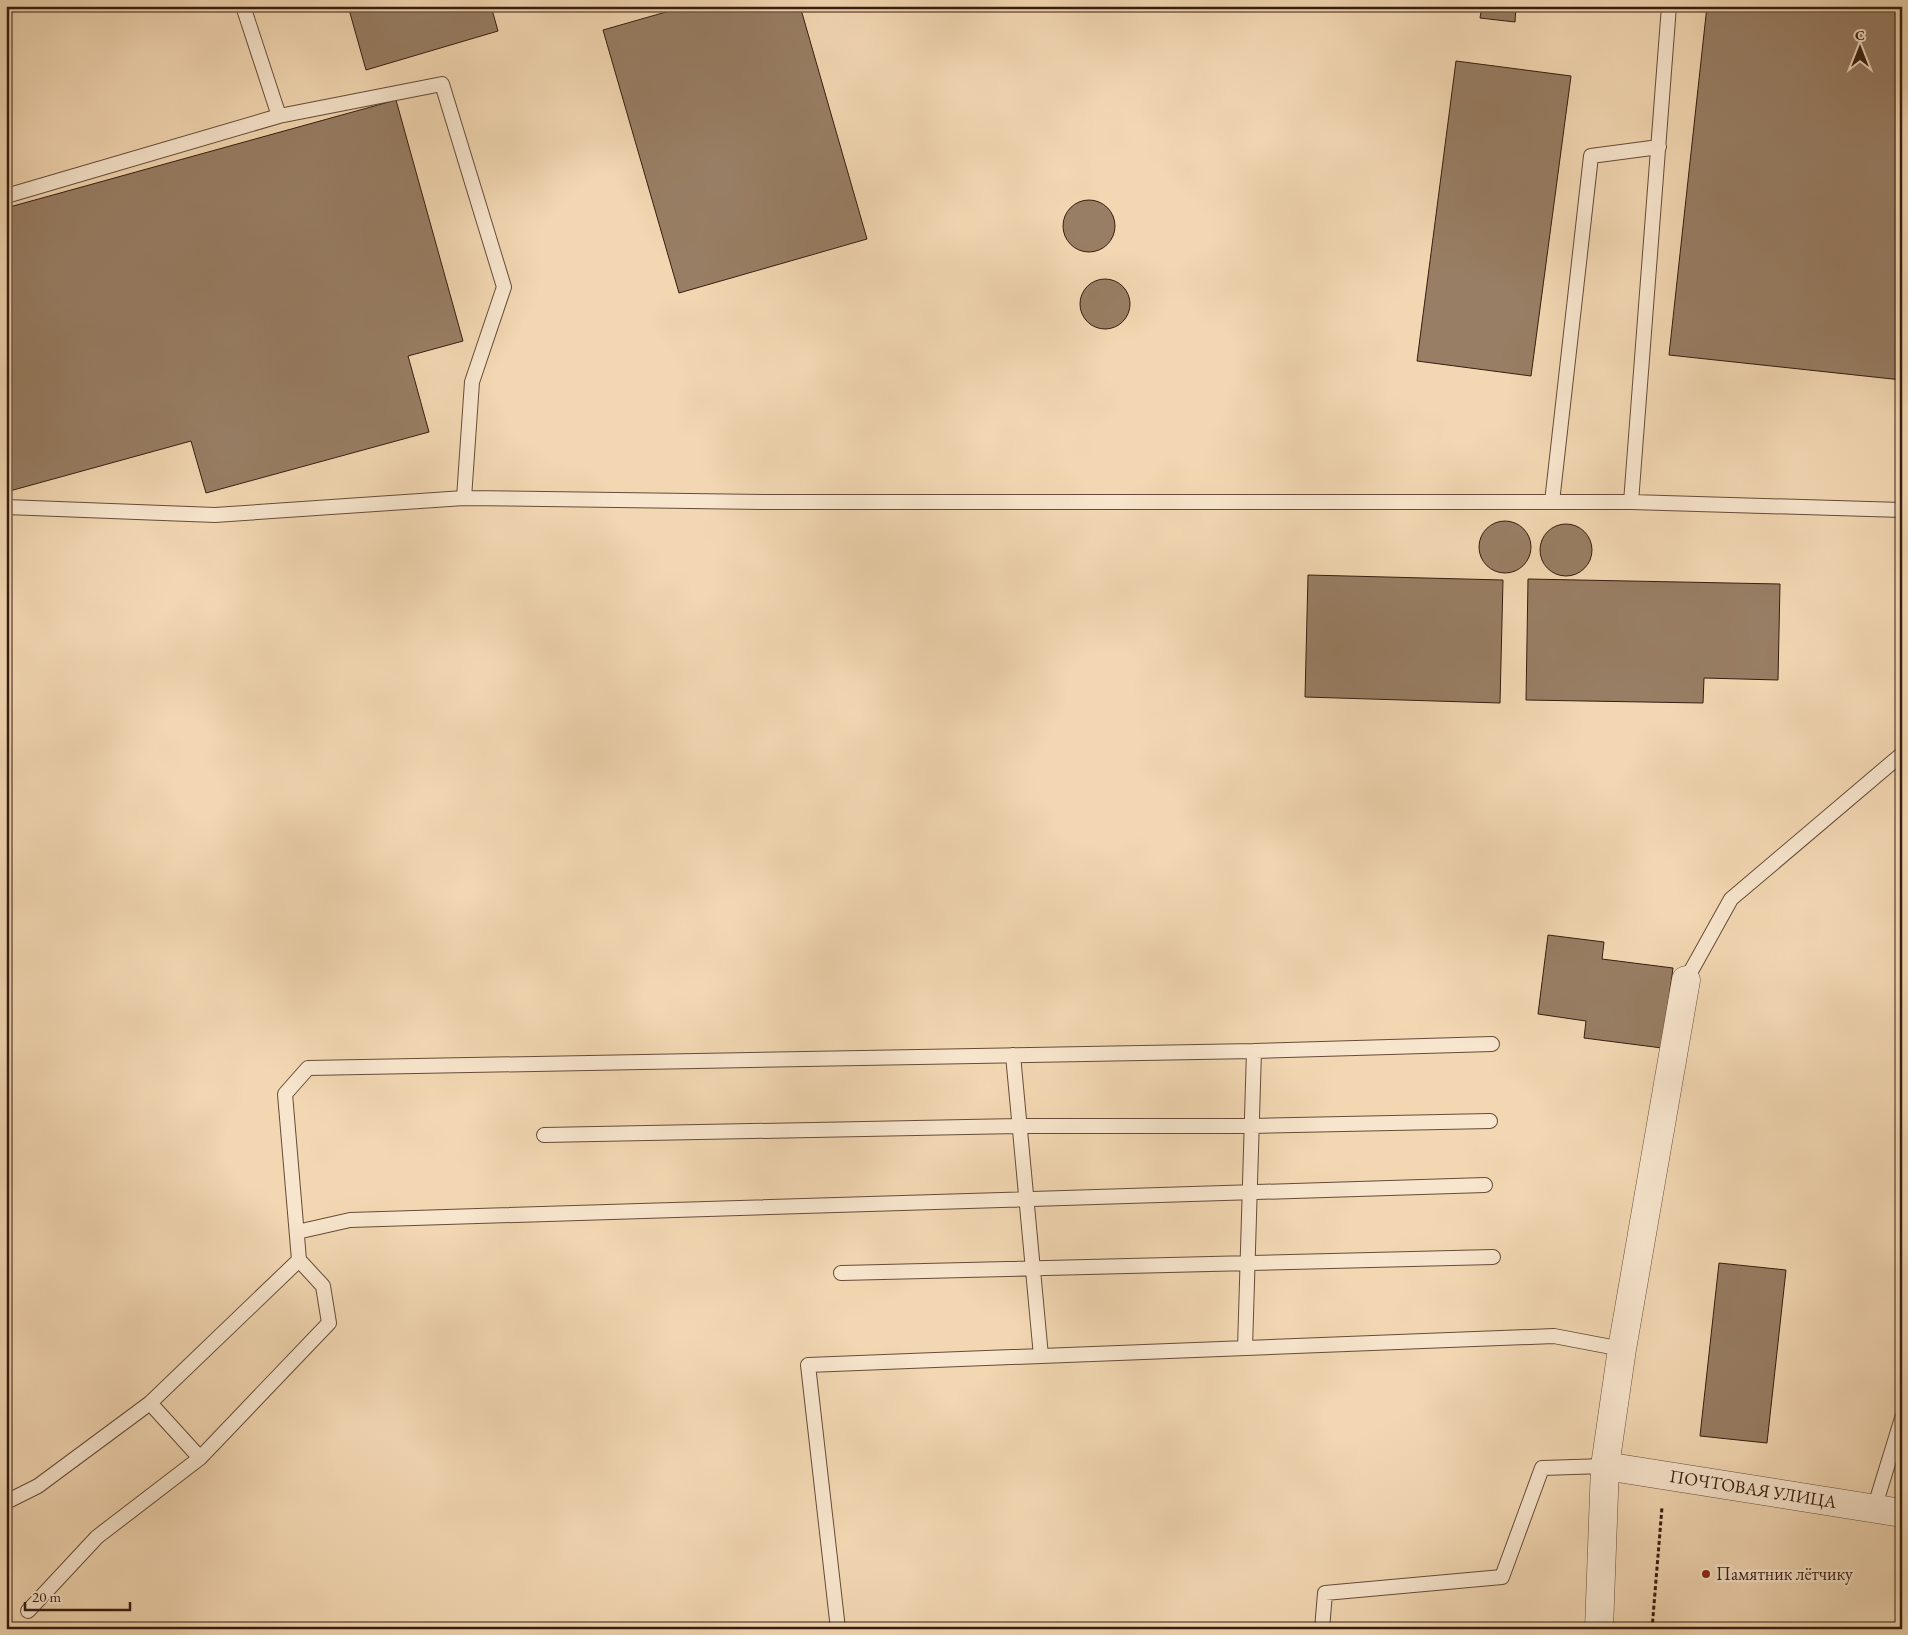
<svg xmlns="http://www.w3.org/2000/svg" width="1908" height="1635" font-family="'EB Garamond',serif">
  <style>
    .building { fill: #987e64; stroke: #371d10 }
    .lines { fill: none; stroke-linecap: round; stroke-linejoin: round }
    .service-casing { stroke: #664c38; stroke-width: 16 }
    .minor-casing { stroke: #664c38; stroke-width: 29 }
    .path { stroke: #371d10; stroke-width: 3; stroke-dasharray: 4 2.5; stroke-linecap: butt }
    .service { stroke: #f7e5cd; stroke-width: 14 }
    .minor { stroke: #f7e5cd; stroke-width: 28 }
    .poi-dot { fill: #8f2418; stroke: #f7e5cd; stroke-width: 2 }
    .labels { text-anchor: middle; stroke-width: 5; stroke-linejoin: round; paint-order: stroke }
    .street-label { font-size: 18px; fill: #371d10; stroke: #f7e5cd }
    .poi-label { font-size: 18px; fill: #371d10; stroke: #f7e5cd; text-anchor: start }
  </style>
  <rect width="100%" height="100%" fill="#f2d7b2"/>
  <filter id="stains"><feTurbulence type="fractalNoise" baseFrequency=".004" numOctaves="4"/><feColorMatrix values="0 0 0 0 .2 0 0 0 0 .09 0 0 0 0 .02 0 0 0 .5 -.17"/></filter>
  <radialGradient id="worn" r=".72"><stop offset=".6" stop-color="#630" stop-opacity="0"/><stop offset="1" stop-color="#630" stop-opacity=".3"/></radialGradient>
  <!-- building -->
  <path class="building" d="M348,6H491L498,31L366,70Z
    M687,6H800L867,239L679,293L603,30Z
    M1482,6H1516L1515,22L1480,18Z
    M1707,6H1902V380L1669,355Z
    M1456,61L1571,76L1531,376L1417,361Z
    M396,100L463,341L408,356L429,432L206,493L191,441L6,492V208Z
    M1063 226a26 26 0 1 1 52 0a26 26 0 1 1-52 0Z
    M1080 304a25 25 0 1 1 50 0a25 25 0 1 1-50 0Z
    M1479 547a26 26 0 1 1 52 0a26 26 0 1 1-52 0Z
    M1540 550a26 26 0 1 1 52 0a26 26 0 1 1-52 0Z
    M1308,575L1503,580L1500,703L1305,697Z
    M1528,579L1780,584L1778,680L1704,678L1703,703L1526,700Z
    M1548,935L1604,942L1602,959L1673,968L1662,1048L1584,1038L1586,1021L1538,1014Z
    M1719,1263L1786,1270L1767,1443L1700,1436Z"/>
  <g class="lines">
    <defs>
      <path id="service" d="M243,6L279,116L442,84L504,287L472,382L464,498
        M6,196L279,116
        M1552,502L1591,156L1659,147
        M1631,502L1669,6
        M6,507L215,515L464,498L763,502H1631L1902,510
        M1686,980L1731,899L1902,754
        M1254,1051L1492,1044
        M1013,1055L1041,1356
        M544,1135L1020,1126H1252L1490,1121
        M297,1232L350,1220L1485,1185
        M841,1273L1493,1257
        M150,1403L200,1458
        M6,1502L38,1486L150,1403L299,1260L285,1094L308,1068L1254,1051L1245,1348
        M1874,1509L1902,1418
        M28,1611L97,1537L200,1458L329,1323L323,1286L299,1260
        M838,1629L808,1365L1554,1336L1622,1349
        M1322,1629L1325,1593L1502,1577L1542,1468L1605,1466"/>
      <path id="minor" d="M1605,1466L1902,1513
        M1599,1629L1605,1466L1622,1349L1686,980"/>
    </defs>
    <!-- service casing -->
    <use href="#service" class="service-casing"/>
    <!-- minor casing -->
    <use href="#minor" class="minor-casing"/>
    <!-- path -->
    <path class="path" d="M1652,1629L1662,1507"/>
    <!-- service -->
    <use href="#service" class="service"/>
    <!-- minor -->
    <use href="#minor" class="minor"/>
  </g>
  <!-- markers -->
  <circle class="poi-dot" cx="1706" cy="1574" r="5"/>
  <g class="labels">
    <!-- street labels -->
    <g class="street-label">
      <text transform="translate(1753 1489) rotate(9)" y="6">ПОЧТОВАЯ УЛИЦА</text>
    </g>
    <!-- poi labels -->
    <g class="poi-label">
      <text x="1716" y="1580">Памятник лётчику</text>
    </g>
  </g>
  <!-- margin -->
  <rect width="1908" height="1635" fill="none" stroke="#f2d7b2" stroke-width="25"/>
  <rect x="8" y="8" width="1893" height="1620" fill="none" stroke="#371d10" stroke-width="2.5"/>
  <rect x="12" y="12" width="1883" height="1610" fill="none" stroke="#371d10"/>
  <!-- north arrow -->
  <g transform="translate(1860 48)" stroke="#f7e5cd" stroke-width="4" paint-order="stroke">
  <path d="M0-4L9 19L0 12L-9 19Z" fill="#371d10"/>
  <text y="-8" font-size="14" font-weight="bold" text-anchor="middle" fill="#371d10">С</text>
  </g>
  <!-- scale -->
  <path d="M25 1602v8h105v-8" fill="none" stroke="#371d10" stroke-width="2.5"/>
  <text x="32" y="1602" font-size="15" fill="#371d10" stroke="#f7e5cd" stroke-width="4" paint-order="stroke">20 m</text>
  <rect width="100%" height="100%" filter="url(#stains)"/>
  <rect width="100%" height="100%" fill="url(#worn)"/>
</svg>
